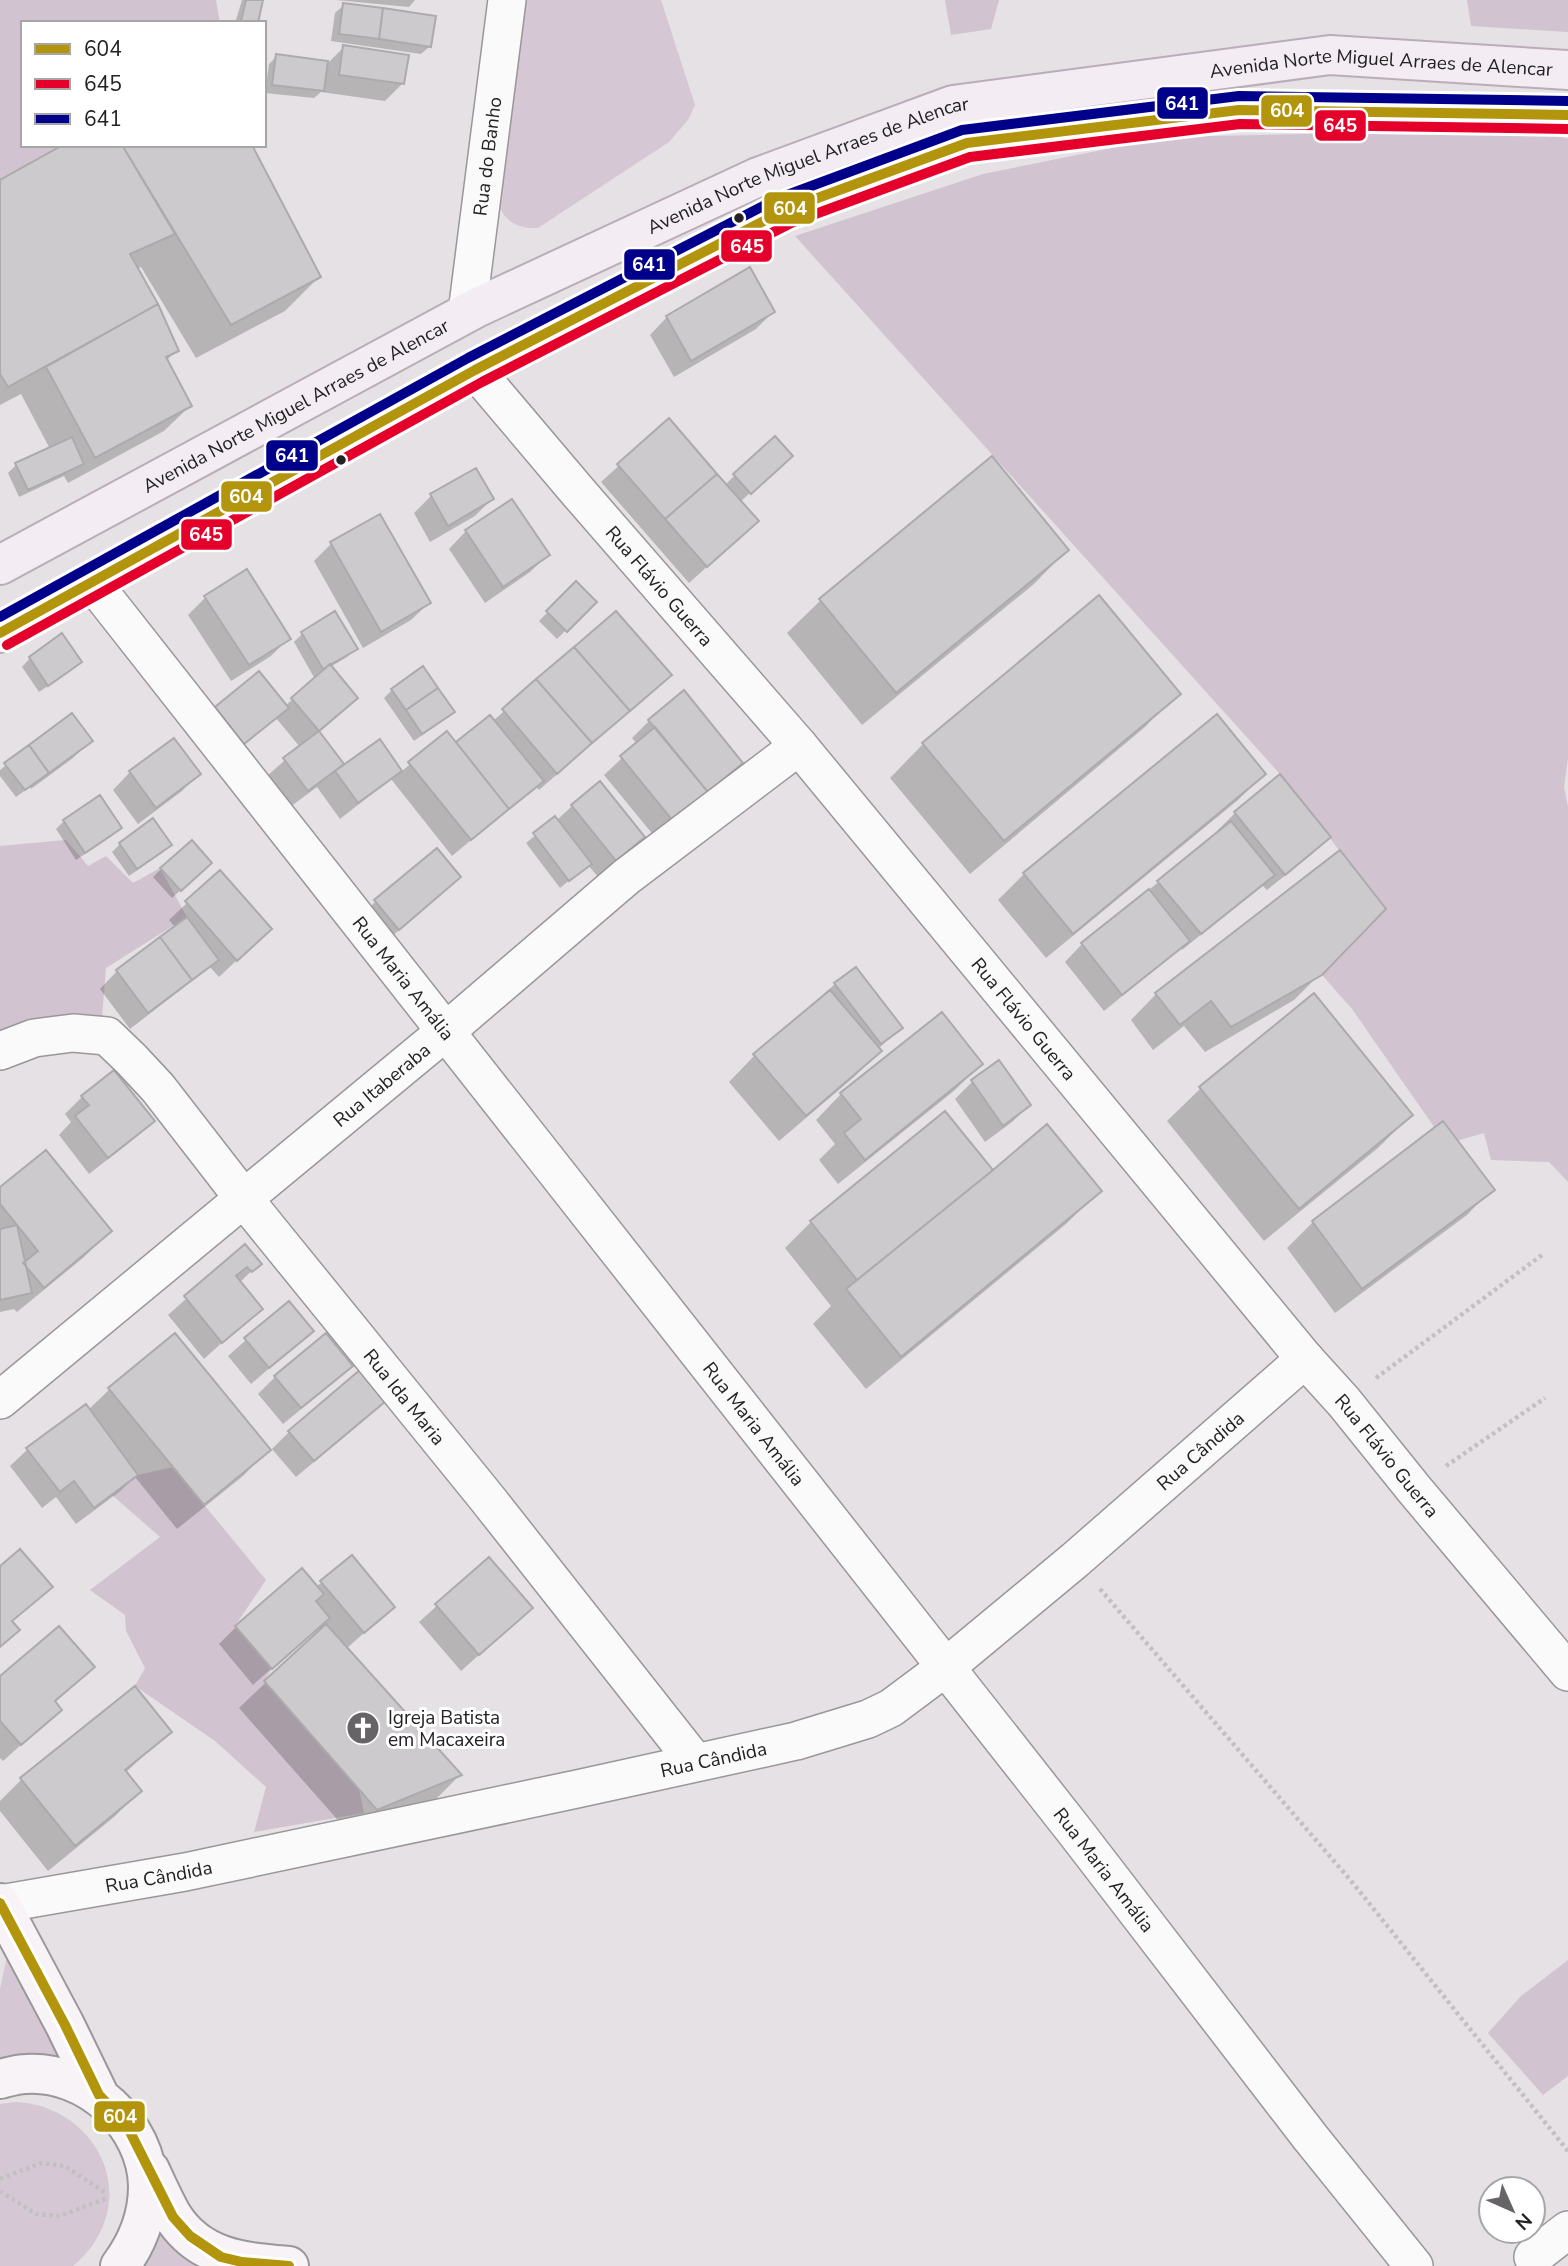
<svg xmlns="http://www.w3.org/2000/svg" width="1568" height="2266" font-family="'Nunito Sans',sans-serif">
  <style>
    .green { fill: #d5c8d4 }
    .forest { fill: #d2c3d1 }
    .shadow { fill: #0003 }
    .building { fill: #cccacc; stroke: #acaaac; stroke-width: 2 }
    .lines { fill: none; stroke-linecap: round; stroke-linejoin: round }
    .street-casing { stroke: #9a9799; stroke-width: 40 }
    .secondary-casing { stroke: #9a9799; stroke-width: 42 }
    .primary-casing { stroke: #baadb9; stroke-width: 42 }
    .path { stroke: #c2c1c2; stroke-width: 4.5; stroke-dasharray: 3.5 3.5; stroke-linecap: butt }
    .street { stroke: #fbfafb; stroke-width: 37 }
    .secondary { stroke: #f7f3f7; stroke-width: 38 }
    .primary { stroke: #f3ecf2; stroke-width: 38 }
    .bus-1-casing { stroke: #fff; stroke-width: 16 }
    .bus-2-casing { stroke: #fff; stroke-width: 16 }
    .bus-3-casing { stroke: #fff; stroke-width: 16 }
    .bus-1 { stroke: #b2950c; stroke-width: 10 }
    .bus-2 { stroke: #e4002b; stroke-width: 10 }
    .bus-3 { stroke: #00008b; stroke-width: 10 }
    .bus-dot { fill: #232123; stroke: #fff; stroke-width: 2.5 }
    .labels { text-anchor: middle; stroke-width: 6; stroke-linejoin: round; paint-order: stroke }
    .street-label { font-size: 19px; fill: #232123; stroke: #fff }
    .poi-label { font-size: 19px; fill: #232123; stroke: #fff; text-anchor: start }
    .line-badge { stroke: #fff; stroke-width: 2.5 }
    .badge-label { font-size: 19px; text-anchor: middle; font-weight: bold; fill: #fff }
  </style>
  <rect width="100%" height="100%" fill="#e5e1e4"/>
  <!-- green -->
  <path class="green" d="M521,0H661L695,105L688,120L669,142L538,228C519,229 502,221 498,201Z
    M10,1942L82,2075L0,2069V1989Z
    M15,2102C83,2104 134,2174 97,2238C91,2249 83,2257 73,2266H0V2104Z
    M158,2210L223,2266H132Z"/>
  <!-- forest -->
  <path class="forest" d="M0,0H216L220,23H23V145H63L0,180Z
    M945,0H999L991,29L951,35Z
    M1467,0H1568V32L1471,26Z
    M1534,129L1568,139V758L1564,787L1568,807V1182L1549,1162L1491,1160L1484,1133L1446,1144L1352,1009L1322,975L1385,909L1280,774L795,236L983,174L1167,137Z
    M66,840L88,866L106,856L133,883L160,868L187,917L106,968L102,1017H52L0,1030V846Z
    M173,1467L266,1580L235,1626L272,1669L264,1681L359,1789L364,1813L254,1832L266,1787L215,1741L135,1686L145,1668L126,1631L125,1615L90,1590L160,1537L112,1495L138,1475Z
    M1568,1960V2076L1543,2095L1488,2033L1521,1996Z"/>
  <!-- shadow -->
  <path class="shadow" d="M242,0H261L256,23H235Z
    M336,0H415L409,7Z
    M344,5L430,46L421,54L331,41L335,13Z
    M344,47L402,84L385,101L321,92L314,98L265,93L269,64L277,56L328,63Z
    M67,145H250L319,277L285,311L196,358L141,267L136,269L156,305L177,350L166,361L190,406L164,431L68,483L64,476L19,497L8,473L16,465L50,449L21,394L0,405V182Z
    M773,312L756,329L674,377L650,335L667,317Z
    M669,420L725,485L735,475L782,464L740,502L739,538L689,583L601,482Z
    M431,496L492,499L475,516L430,542L414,513Z
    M512,501L548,555L530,572L485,603L449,549L466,531Z
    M331,544L429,603L411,620L363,648L314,561Z
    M1067,550L1034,584L862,725L787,633L821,600Z
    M576,584L594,602L557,639L539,621Z
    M205,598L289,638L271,656L231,681L188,615Z
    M335,613L356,648L347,657L330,667L356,698L318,732L344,767L401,772L446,733L456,745L490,717L493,721L616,613L670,675L652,692L539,790L536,786L452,856L391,779L340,819L317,787L290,807L267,776L300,747L276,718L236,748L199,726L216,708L259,674L285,706L315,679L294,642L302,634Z
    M30,658L80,662L72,670L39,692L22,667Z
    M392,690L452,712L444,720L414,741L384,698Z
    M1178,693L1145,727L970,874L890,778L923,744Z
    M1217,717L1264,774L1238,800L1046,958L998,900L1024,874Z
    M649,721L741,763L724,780L655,837L604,775L637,744L632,738Z
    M173,740L199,773L182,791L138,824L113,790L130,772Z
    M90,741L73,758L31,789L30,787L16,797L0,776V770L6,765Z
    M1280,776L1329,837L1312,854L1267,890L1262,885L1182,950L1181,948L1104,1011L1065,962L1082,944L1219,833L1218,830L1235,813Z
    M572,806L643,837L598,877L588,865L560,888L526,843L555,819L556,821Z
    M64,821L120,828L112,836L76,860L56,829Z
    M120,844L170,845L162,853L129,876L112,852Z
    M161,869L202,871L172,898L153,877Z
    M220,872L252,946L219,977L210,967L130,1029L100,989L117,971L176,928L169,920Z
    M459,877L381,946L358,919L376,901Z
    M1320,974L1294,1000L1205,1052L1184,1026L1153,1050L1131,1020L1156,994Z
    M835,984L900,1028L878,1049L880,1051L854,1077L779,1141L729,1082L754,1056Z
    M998,1063L1029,1105L1012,1122L985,1142L955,1099L972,1082Z
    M981,1064L955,1090L838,1184L819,1160L835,1144L816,1120L841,1094Z
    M1201,1088L1411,1115L1378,1148L1264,1241L1167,1121Z
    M82,1097L152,1121L135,1138L89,1174L59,1135L71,1122L65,1114Z
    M945,1113L992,1172L1099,1191L1066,1224L866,1389L813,1324L831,1306L785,1248L811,1222Z
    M0,1189L110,1231L84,1257L17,1312L14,1309L0,1312Z
    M1492,1189L1467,1215L1335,1313L1287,1248L1313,1222Z
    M245,1246L259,1264L239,1283L260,1308L204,1359L168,1315Z
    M288,1303L312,1331L251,1384L228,1356Z
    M350,1366L333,1383L283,1424L258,1394L275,1377Z
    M110,1389L268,1450L243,1476L177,1529L135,1477L119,1492L76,1524L56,1497L42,1508L10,1466L28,1449L88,1410Z
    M385,1400L368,1417L296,1477L272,1449L289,1432Z
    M489,1559L531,1608L461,1671L419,1622Z
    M322,1582L393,1607L346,1649L460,1775L434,1801L351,1835L239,1708L326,1625L324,1622L253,1685L219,1644L236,1627L316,1587Z
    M0,1678L75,1684L54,1702L60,1710L3,1761L0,1758Z
    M134,1688L169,1732L125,1773L140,1791L114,1817L48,1871L0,1811V1801L21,1780Z"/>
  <!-- building -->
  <path class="building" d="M246,0H263L258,23L241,21Z
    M343,3L383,8L379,39L339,34Z
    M383,8L436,16L431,47L379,39Z
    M343,45L409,55L404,84L339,75Z
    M276,54L328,61L324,91L272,85Z
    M63,145H122L175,234L130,254L158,304L8,387L0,374V180Z
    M122,145H252L321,277L231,325Z
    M750,267L775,312L691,361L666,316Z
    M158,304L179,351L166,357L192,406L95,458L46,367Z
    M669,418L717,474L665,519L617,464Z
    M775,436L793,456L751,494L733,474Z
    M72,437L84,464L28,490L15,463Z
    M992,456L1069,550L896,693L819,599Z
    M476,468L494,499L448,526L430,494Z
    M717,474L759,521L707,567L665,519Z
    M512,499L550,555L503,587L465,530Z
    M380,514L431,603L381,632L330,542Z
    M247,569L291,639L249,665L204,596Z
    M576,581L597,602L567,632L546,611Z
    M1099,595L1181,694L1004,841L922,743Z
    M335,611L358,649L323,669L301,632Z
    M616,611L672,675L630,711L574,647Z
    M62,633L82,662L48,686L29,657Z
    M574,647L630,711L592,743L536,679Z
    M330,664L358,698L319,731L291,698Z
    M423,666L438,688L406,710L391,689Z
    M259,671L289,708L244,744L215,707Z
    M536,679L592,743L557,774L502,709Z
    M438,688L455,712L422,734L406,710Z
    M684,690L743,763L708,792L648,720Z
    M72,713L93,741L49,773L29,745Z
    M1217,714L1266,774L1073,934L1023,873Z
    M490,715L544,781L509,809L456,742Z
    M655,727L708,792L673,821L620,756Z
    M319,731L344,764L308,791L283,758Z
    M447,731L509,809L471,840L408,762Z
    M174,738L201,774L156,808L129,771Z
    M380,739L402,771L358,803L335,771Z
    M29,745L49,773L25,790L4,763Z
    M1280,774L1331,837L1285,875L1234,812Z
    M600,781L645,837L616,861L571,805Z
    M100,795L122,828L85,853L63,820Z
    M555,816L592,864L569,881L533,833Z
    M153,818L172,845L137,869L119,843Z
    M1231,821L1275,875L1201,934L1157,881Z
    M192,840L212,863L181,891L160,868Z
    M437,848L461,877L399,930L374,900Z
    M1340,850L1386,909L1322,975L1231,1027L1211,1001L1180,1025L1155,993Z
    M220,870L272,929L237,961L185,901Z
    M1149,889L1190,941L1122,995L1081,943Z
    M187,917L219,960L192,980L160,937Z
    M160,937L192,980L148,1013L116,970Z
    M856,967L903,1028L881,1044L834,983Z
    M830,990L882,1051L806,1116L753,1054Z
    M1314,993L1413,1115L1299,1209L1199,1087Z
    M942,1012L983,1064L865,1160L844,1133L861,1119L840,1093Z
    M999,1060L1031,1105L1003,1126L971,1080Z
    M114,1070L155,1121L108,1158L75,1116L89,1105L81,1096Z
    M945,1111L993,1170L857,1280L810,1221Z
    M1443,1121L1495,1190L1362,1289L1312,1221Z
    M1047,1124L1102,1191L901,1357L846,1289L993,1170Z
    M46,1150L112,1231L44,1288L23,1263L38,1251L0,1204V1187Z
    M17,1225L32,1293L0,1300V1229Z
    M245,1244L262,1264L252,1272L247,1267L236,1276L263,1309L222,1343L184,1296Z
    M289,1301L314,1331L269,1368L244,1338Z
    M175,1333L271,1450L204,1505L108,1388Z
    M326,1333L353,1366L301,1408L274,1376Z
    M361,1369L387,1400L314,1461L288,1431Z
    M86,1404L138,1475L94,1508L74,1481L60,1492L26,1448Z
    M20,1549L53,1587L12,1621L20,1630L0,1647V1566Z
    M352,1555L395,1607L364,1633L320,1581Z
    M489,1557L533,1608L479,1655L435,1604Z
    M302,1568L324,1594L316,1601L330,1618L272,1669L235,1626Z
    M326,1624L462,1775L377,1810L264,1681Z
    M59,1626L95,1667L55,1701L62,1710L21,1745L0,1721V1676Z
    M135,1686L172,1732L125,1770L142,1791L75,1846L20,1778Z"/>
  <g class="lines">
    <defs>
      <g id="street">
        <path id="s1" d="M467,313L507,0"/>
        <path id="s2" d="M475,370L579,493L799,746L1305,1359L1344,1402L1414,1489L1568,1672"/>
        <path id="s3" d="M92,582L1077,1834L1310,2137L1414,2266"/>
        <path id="s4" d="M0,1051L34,1038L73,1033L107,1036L131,1059L158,1088L244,1199L486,1497L695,1762"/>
        <path id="s5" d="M0,1400L445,1032L626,877L799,746"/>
        <path id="s6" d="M0,1904L185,1872L577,1789L796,1741L868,1719L891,1708L946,1667L1075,1560L1305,1359"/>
        <path d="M1533,2257L1568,2230"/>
      </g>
      <path id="secondary" d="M0,1903L65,2025L99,2095
        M0,2079C8,2077 18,2074 26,2074C88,2070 147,2125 148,2186C148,2216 138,2242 120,2266
        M150,2170C157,2185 164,2201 172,2215C199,2259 243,2262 289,2266"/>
      <g id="primary">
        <path id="s7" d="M0,565L476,308L758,177L953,105L1330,55L1568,70"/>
        <path d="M0,633L475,370L785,210L967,143L1239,110L1568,115"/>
      </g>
    </defs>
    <!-- street casing -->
    <use href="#street" class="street-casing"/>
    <!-- secondary casing -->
    <use href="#secondary" class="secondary-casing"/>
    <!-- primary casing -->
    <use href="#primary" class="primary-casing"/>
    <!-- path -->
    <path class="path" d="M1376,1378L1542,1255
      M1446,1466L1545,1398
      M1100,1589L1352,1882L1568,2151
      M0,2179L41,2163L65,2166L107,2194
      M0,2191L36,2214L60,2216L107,2198"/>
    <!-- street -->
    <use href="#street" class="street"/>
    <!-- secondary -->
    <use href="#secondary" class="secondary"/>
    <!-- primary -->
    <use href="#primary" class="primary"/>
    <defs>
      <path id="bus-1" d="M0,633L475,370L785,210L967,143L1239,110L1568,115
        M0,1903L65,2025L99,2095L125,2122L173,2217L190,2236L221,2257L242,2262L289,2266"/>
      <path id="bus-2" d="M7,645L482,382L791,223L970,157L1240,124L1568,129"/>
      <path id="bus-3" d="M0,617L468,358L779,198L962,130L1239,96L1568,101"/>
    </defs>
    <!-- bus-1 casing -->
    <use href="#bus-1" class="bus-1-casing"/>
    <!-- bus-2 casing -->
    <use href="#bus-2" class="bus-2-casing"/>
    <!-- bus-3 casing -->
    <use href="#bus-3" class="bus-3-casing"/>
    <!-- bus-1 -->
    <use href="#bus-1" class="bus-1"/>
    <!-- bus-2 -->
    <use href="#bus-2" class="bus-2"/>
    <!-- bus-3 -->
    <use href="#bus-3" class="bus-3"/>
  </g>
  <!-- icons -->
  <defs>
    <symbol id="church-disc" viewBox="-11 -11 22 22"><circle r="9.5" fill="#676467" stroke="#fff"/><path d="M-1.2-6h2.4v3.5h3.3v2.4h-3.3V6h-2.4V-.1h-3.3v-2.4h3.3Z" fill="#fff"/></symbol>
  </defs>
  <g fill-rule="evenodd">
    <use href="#church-disc" x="344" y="1709" width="38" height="38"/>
  </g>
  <!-- markers -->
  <g class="bus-dot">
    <circle cx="739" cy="218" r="6"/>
    <circle cx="341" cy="460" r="6"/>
  </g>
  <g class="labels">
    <!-- street labels -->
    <g class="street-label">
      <text dy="7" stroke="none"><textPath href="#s7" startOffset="1491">Avenida Norte Miguel Arraes de Alencar</textPath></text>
      <text dy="7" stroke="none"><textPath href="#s1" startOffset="158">Rua do Banho</textPath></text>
      <text dy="7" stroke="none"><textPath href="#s7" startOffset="903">Avenida Norte Miguel Arraes de Alencar</textPath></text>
      <text dy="7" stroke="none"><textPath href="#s7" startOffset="336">Avenida Norte Miguel Arraes de Alencar</textPath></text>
      <text dy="7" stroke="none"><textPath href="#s2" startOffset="284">Rua Flávio Guerra</textPath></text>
      <text dy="7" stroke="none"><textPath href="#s3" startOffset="504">Rua Maria Amália</textPath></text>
      <text dy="7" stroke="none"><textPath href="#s2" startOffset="850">Rua Flávio Guerra</textPath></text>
      <text dy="7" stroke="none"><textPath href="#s5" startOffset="495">Rua Itaberaba</textPath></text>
      <text dy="7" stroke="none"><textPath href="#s4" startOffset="578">Rua Ida Maria</textPath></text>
      <text dy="7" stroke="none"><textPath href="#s3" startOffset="1071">Rua Maria Amália</textPath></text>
      <text dy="7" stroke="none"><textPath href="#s6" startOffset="1316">Rua Cândida</textPath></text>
      <text dy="7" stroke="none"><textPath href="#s2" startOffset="1418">Rua Flávio Guerra</textPath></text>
      <text dy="7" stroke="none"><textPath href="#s6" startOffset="728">Rua Cândida</textPath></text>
      <text dy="7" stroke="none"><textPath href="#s3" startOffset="1638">Rua Maria Amália</textPath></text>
      <text dy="7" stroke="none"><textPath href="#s6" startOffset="161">Rua Cândida</textPath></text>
    </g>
    <!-- poi labels -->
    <g class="poi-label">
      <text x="388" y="1724">Igreja Batista<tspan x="388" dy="22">em Macaxeira</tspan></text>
    </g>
  </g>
  <g class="line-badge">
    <rect x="1156" y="86" width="53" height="34" rx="7" fill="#00008b"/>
    <rect x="1260" y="94" width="53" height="34" rx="7" fill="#b2950c"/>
    <rect x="1314" y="109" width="53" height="33" rx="7" fill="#e4002b"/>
    <rect x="763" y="191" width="53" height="34" rx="7" fill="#b2950c"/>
    <rect x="720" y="229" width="53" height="34" rx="7" fill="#e4002b"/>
    <rect x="623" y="248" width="53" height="33" rx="7" fill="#00008b"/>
    <rect x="265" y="439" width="54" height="33" rx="7" fill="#00008b"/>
    <rect x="220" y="480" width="53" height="33" rx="7" fill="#b2950c"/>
    <rect x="180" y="518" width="53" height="33" rx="7" fill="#e4002b"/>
    <rect x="93" y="2100" width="53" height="33" rx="7" fill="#b2950c"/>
  </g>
  <g class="badge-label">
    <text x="1182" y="110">641</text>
    <text x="1287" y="117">604</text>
    <text x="1340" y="132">645</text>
    <text x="790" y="215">604</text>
    <text x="747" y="253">645</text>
    <text x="649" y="271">641</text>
    <text x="292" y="462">641</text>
    <text x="246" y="503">604</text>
    <text x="206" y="541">645</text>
    <text x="120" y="2123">604</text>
  </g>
  <!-- legend -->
  <rect x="21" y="21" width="245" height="126" fill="#ffffff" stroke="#a7a6a7" stroke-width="2"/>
  <rect x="35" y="44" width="35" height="10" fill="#b2950c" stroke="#a7a6a7" stroke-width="2"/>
  <text x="84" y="56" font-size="21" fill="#232123">604</text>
  <rect x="35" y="79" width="35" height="10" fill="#e4002b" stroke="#a7a6a7" stroke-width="2"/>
  <text x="84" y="91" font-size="21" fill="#232123">645</text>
  <rect x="35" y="114" width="35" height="10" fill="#00008b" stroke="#a7a6a7" stroke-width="2"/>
  <text x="84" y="126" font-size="21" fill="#232123">641</text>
  <!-- north arrow -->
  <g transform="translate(1512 2210) rotate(135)"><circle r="33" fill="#ffffff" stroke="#a7a6a7" stroke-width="2"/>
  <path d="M0-5L12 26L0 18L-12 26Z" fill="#676467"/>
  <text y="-10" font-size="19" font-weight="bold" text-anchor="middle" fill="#232123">N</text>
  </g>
</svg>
